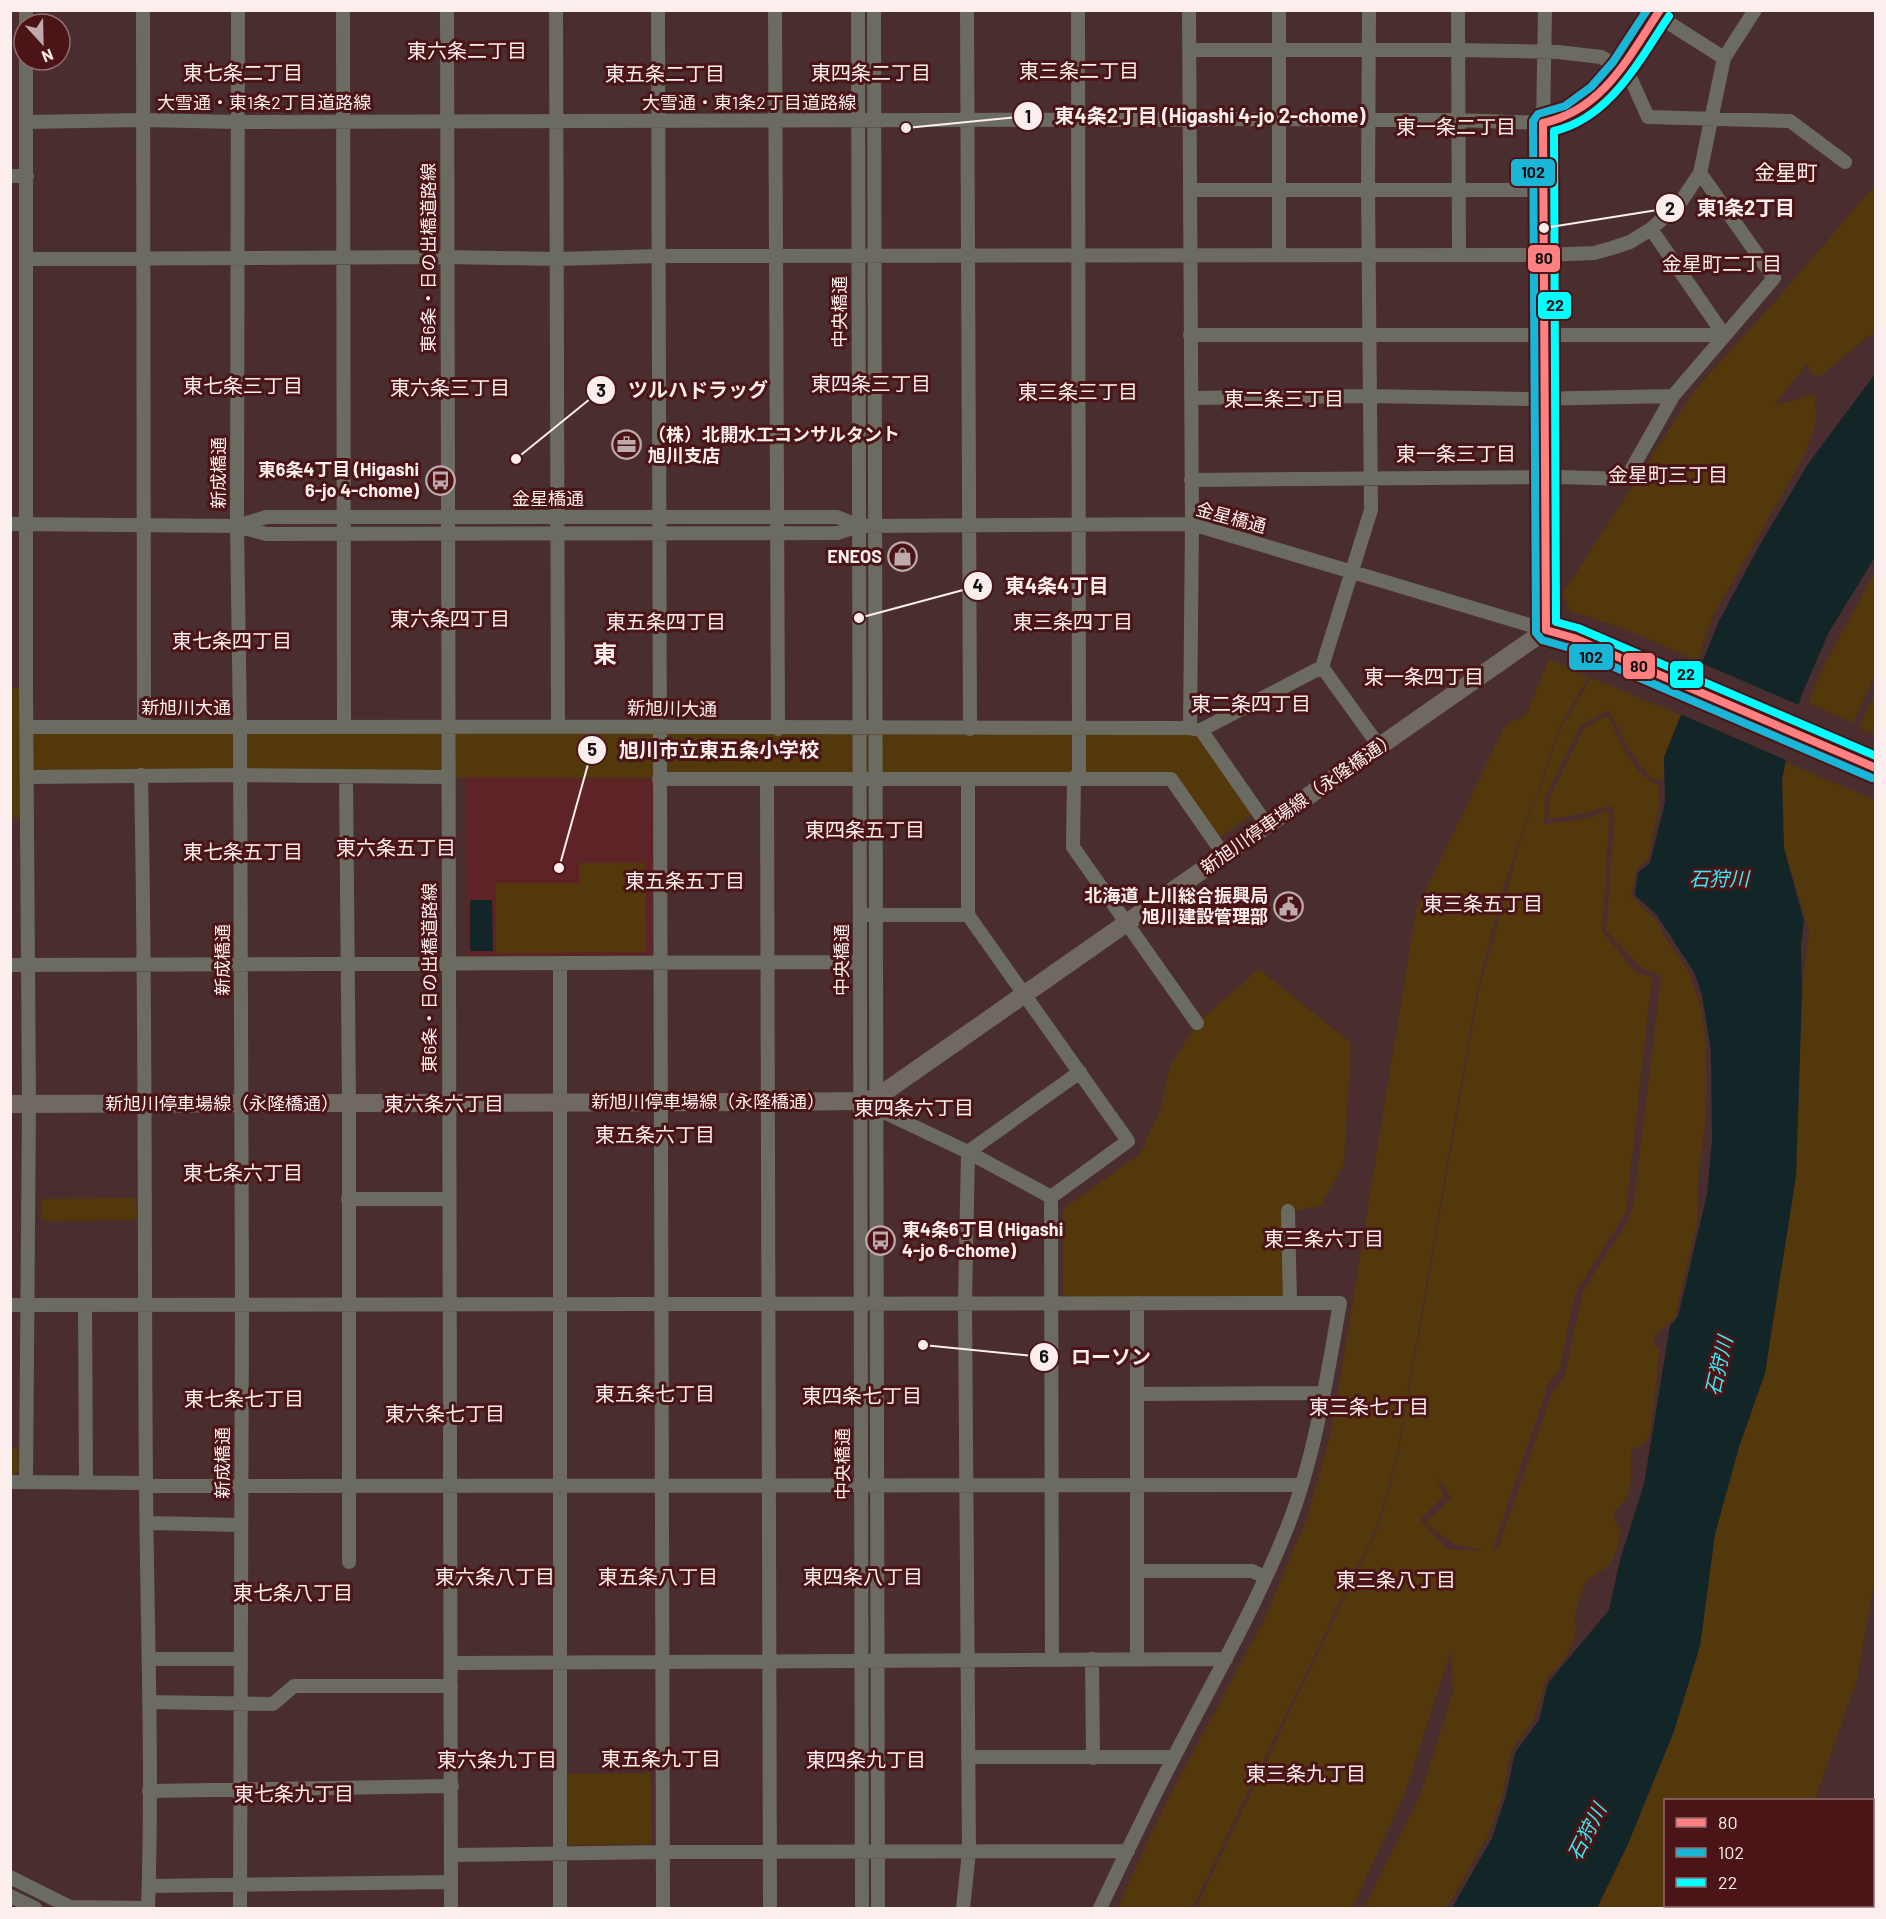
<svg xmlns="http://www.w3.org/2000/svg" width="1886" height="1919" font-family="Barlow,'Noto Sans JP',sans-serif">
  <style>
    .built { fill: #5e2326 }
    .green { fill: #52380b; fill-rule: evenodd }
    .water { fill: #122527 }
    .pier { fill: #4a2d2e }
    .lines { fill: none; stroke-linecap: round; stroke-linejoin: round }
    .minor { stroke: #6b6b62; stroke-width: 14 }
    .major { stroke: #6f6961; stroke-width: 18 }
    .bus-1-casing { stroke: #4b1518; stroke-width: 12 }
    .bus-2-casing { stroke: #4b1518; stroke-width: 12 }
    .bus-3-casing { stroke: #4b1518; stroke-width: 12 }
    .bus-1 { stroke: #ff8080; stroke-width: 8 }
    .bus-2 { stroke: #1ab6d8; stroke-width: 8 }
    .bus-3 { stroke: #0ff; stroke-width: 8 }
    .labels { text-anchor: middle; stroke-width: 6; stroke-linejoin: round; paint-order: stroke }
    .street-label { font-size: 18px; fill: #fdeeee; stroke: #4b1518 }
    .poi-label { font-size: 18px; font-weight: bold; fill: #fdeeee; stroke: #4b1518; text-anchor: end }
    .neighbourhood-label { font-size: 20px; fill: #fdeeee; stroke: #4b1518 }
    .water-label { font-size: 20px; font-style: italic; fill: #32edf8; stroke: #4b1518 }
    .quarter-label { font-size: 21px; fill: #fdeeee; stroke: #4b1518 }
    .district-label { font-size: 24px; font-weight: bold; fill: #fdeeee; stroke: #4b1518 }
    .leader { fill: none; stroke: #fdeeee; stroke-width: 2 }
    .callout-dot { fill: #fdeeee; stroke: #4b1518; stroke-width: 2 }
    .mark-label { font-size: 18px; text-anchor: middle; font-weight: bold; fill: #111 }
    .callout-label { font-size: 20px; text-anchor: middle; font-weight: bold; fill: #fdeeee; stroke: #4b1518; stroke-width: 6; stroke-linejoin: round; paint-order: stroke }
    .line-badge { stroke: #4b1518; stroke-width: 2 }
    .pale-badge-label { font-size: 16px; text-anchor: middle; font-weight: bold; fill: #111 }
  </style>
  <rect width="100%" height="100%" fill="#4a2d2e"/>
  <!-- built -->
  <path class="built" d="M466,777L653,779L652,957L467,958Z"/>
  <!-- green -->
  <path class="green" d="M1875,185V331L1819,377C1810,374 1809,372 1808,363L1773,406L1815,394L1816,424L1803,458L1712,618L1697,661L1628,630L1570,611L1563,593L1693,392L1784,291Z
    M1875,572V675L1853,723L1808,703L1824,665Z
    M1549,659L1588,677L1559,728L1502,892L1477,990L1396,1460L1377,1526L1192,1908H1117L1168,1799L1264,1620L1307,1518L1332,1429L1416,910L1506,724L1526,715Z
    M1591,678L1681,715L1664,757V779H1651L1629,749L1609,710L1580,726L1546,795L1544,824L1585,819L1610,810L1602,931L1636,973L1652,977L1626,1212L1575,1293L1560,1368L1548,1385L1492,1551L1498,1548L1552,1393L1565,1375L1583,1291L1628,1221L1634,1202L1661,976L1641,968L1606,930L1614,823L1612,805L1587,813L1548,819L1550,796L1584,728L1608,715C1618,738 1634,777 1659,785V805L1648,860L1636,870L1631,896L1657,921L1663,934L1689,972L1701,1007L1706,1048V1113L1697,1190V1222L1675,1317L1655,1336L1653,1343L1660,1350L1650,1433L1645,1444L1631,1450C1631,1458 1632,1486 1629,1492C1620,1515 1605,1502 1621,1532C1618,1543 1617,1554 1610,1563C1606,1570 1597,1572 1591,1577C1581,1586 1571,1618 1577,1630L1572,1646L1565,1659L1546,1679L1534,1719L1511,1751L1503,1793L1488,1835L1447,1908H1364L1420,1796L1453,1692L1451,1650L1405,1793L1352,1908H1196L1379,1526L1397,1460L1479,990L1521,840L1560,730ZM1436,1476L1452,1498L1425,1523L1454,1544L1485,1551L1447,1549L1420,1520L1444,1496Z
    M11,688H26L27,726L1201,730L1255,813L1216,840L1171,779L28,777V818H11Z
    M1875,692V735L1859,728Z
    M1785,762L1875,800V1577L1857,1679L1815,1800H1666V1906H1762L1761,1908H1597L1628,1844L1674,1731L1700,1646L1715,1534L1739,1447L1765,1373L1796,1176L1802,994L1809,931L1784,848L1782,780Z
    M579,863H645L646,952L496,953V883H579Z
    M1259,969L1351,1043L1344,1163L1321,1206L1288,1212L1290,1302L1063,1301V1209L1140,1154L1161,1108L1170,1066L1197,1023Z
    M136,1198L137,1220L41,1221V1199Z
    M10,1448H18L19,1470L14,1477H11Z
    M651,1773L652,1844L568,1845L567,1774Z"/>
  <!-- water -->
  <path class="water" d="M1875,374V557L1829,632L1802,694L1794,719L1782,780L1784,848L1804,921L1801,944L1802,994L1796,1176L1765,1373L1739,1447L1715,1534L1700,1646L1674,1731L1628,1844L1597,1908H1452L1492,1838L1506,1795L1515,1753L1539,1720L1548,1683L1609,1610L1620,1560L1644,1484L1670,1326L1678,1317L1707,1194L1712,1141L1711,1051L1702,995L1694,972L1656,914L1635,895L1638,872L1650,863L1665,802L1664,757L1719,621L1758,548L1808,464Z
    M470,900H492L493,951H470Z"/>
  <!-- pier -->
  <path class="pier" d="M1699,662L1801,706L1788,761L1678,713Z"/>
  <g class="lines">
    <!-- minor -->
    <path class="minor" d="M143,10L144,726
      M238,10L237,526L240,726L242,1303L240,1908
      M343,10L344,726
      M447,10L451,1908
      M556,10L558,726
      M658,10L663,1908
      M775,10L778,729
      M858,10L862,1908
      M874,10L878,1908
      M967,10L970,729
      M1078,10L1079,772L1074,779L1073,847L1197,1023
      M1189,10L1192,524L1190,728
      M1279,10V255
      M1458,10L1459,255
      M1650,11L1724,58
      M26,24V10
      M1190,50H1458L1558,52L1601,57L1621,68L1630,77L1648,117L1790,121L1845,162
      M26,60V688L29,1104L26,1482
      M26,122L143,120L238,122L1280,119L1458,120L1543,123L1567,117L1600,94L1621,68L1660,10
      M10,176H27
      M1190,190H1544
      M1651,229L1724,335
      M27,259L448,257L558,259L658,256L1544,255L1594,253L1612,248L1630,242L1651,229L1680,203L1700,173L1724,58L1755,10
      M1190,335H1724
      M1191,398L1370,396L1531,399L1673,396
      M1191,480L1560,477L1626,479L1673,396L1774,278L1700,173
      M10,524L237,526L266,534L837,533L859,526L1192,524L1546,630L1543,123L1545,10
      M237,526L266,517H837L859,526
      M1322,667L1379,746
      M27,727C415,725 802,728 1190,728L1201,730L1267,825
      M1201,730L1322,667L1371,510L1368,189L1369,10
      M141,775C146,1011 144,1246 146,1482C147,1624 153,1766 148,1908
      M28,777L240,775L447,777
      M346,777L349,1104V1562
      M659,779H1171L1224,855
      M767,779L770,1908
      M968,779V915L1128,1141L1051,1197
      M868,915H968
      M560,963V1908
      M10,965L860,962
      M871,1106L968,1152L1051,1197
      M1051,1197L1052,1659
      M348,1199H449
      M1288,1211L1290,1302
      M1137,1303V1659
      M10,1305L1340,1303C1327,1377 1314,1463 1285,1533C1254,1610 1212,1683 1174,1757C1148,1807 1124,1858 1100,1908
      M85,1306L86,1482
      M1138,1394L1324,1393
      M10,1482L146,1483
      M146,1486L1301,1485
      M148,1523L241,1525
      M1138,1571H1252L1265,1577
      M149,1659H240
      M1092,1659L1093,1758
      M451,1663L1226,1659
      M149,1702L273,1704L294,1686H451
      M968,1757H1174
      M149,1791L452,1786
      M451,1855L663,1852L1128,1851
      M10,1877L70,1907L148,1908
      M149,1886L451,1882
      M10,1896L35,1908
      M963,1908L969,1852L965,1302L968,1152L1080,1072"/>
    <!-- major -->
    <path class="major" d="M10,1104L768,1102L860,1101L876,1098L1546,630L1574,638L1876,768"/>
    <defs>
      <path id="bus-1" d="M1660,10C1628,58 1603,110 1543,123L1546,630L1574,638L1876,768"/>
      <path id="bus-2" d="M1647,10L1613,62L1591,87L1565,106L1538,114L1533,121L1536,633L1542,640L1570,648L1872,778"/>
      <path id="bus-3" d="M1669,16C1639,61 1610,118 1554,131L1556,622L1578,628L1876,756"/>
    </defs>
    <!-- bus-1 casing -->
    <use href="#bus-1" class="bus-1-casing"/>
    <!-- bus-2 casing -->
    <use href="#bus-2" class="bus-2-casing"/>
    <!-- bus-3 casing -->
    <use href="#bus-3" class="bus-3-casing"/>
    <!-- bus-1 -->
    <use href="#bus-1" class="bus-1"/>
    <!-- bus-2 -->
    <use href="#bus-2" class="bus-2"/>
    <!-- bus-3 -->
    <use href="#bus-3" class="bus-3"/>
  </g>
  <!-- icons -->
  <defs>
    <symbol id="office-ring" viewBox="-11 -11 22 22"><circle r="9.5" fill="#4b1518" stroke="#beaaab" stroke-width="1.5"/><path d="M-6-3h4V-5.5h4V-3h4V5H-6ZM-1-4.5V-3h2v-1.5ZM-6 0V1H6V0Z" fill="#beaaab"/></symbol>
    <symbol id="bus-ring" viewBox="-11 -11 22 22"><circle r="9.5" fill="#4b1518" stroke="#beaaab" stroke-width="1.5"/><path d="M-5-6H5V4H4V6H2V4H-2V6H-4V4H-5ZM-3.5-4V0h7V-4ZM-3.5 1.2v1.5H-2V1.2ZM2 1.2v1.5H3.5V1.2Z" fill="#beaaab"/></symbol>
    <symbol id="shop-ring" viewBox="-11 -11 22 22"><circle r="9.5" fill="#4b1518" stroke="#beaaab" stroke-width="1.5"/><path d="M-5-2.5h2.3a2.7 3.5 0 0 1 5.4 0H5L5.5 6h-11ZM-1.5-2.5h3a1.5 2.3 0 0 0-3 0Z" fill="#beaaab"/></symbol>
    <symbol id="civic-ring" viewBox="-11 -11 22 22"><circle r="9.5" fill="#4b1518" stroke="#beaaab" stroke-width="1.5"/><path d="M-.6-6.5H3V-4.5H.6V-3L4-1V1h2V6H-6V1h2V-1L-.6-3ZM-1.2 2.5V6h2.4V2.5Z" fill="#beaaab"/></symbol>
  </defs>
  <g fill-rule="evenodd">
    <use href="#office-ring" x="610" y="428" width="33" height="33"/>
    <use href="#bus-ring" x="424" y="464" width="33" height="33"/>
    <use href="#shop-ring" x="886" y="540" width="33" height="33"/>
    <use href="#civic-ring" x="1272" y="890" width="33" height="33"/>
    <use href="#bus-ring" x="864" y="1224" width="33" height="33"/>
  </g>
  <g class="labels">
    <!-- street labels -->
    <g class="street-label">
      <text x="264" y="109">大雪通・東1条2丁目道路線</text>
      <text x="749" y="109">大雪通・東1条2丁目道路線</text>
      <text transform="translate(429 258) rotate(-90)" y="6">東6条・日の出橋道路線</text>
      <text transform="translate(840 312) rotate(-90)" y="6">中央橋通</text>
      <text transform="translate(219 473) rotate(-90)" y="6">新成橋通</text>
      <text x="548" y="505">金星橋通</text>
      <text transform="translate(1231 518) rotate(15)" y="6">金星橋通</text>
      <text x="186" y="714">新旭川大通</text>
      <text transform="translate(672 709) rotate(1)" y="6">新旭川大通</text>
      <text transform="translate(1299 803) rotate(-35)" y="6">新旭川停車場線（永隆橋通）</text>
      <text transform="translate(223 960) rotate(-90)" y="6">新成橋通</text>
      <text transform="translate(842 960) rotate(-90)" y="6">中央橋通</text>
      <text transform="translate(430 978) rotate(-90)" y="6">東6条・日の出橋道路線</text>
      <text x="708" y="1108">新旭川停車場線（永隆橋通）</text>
      <text x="222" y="1110">新旭川停車場線（永隆橋通）</text>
      <text transform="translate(223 1463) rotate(-90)" y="6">新成橋通</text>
      <text transform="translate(843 1464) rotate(-90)" y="6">中央橋通</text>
    </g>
    <!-- poi labels -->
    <g class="poi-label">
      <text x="648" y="441" text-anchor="start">（株）北開水工コンサルタント<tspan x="648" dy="21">旭川支店</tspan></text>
      <text x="419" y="476">東6条4丁目 (Higashi<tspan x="419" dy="21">6-jo 4-chome)</tspan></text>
      <text x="882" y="563">ENEOS</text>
      <text x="1268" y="902">北海道 上川総合振興局<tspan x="1268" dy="21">旭川建設管理部</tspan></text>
      <text x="902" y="1236" text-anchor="start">東4条6丁目 (Higashi<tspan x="902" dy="21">4-jo 6-chome)</tspan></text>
    </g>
    <!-- neighbourhood labels -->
    <g class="neighbourhood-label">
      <text x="467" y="58">東六条二丁目</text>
      <text x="1079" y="78">東三条二丁目</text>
      <text x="243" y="80">東七条二丁目</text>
      <text x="871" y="80">東四条二丁目</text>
      <text x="665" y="81">東五条二丁目</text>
      <text x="1456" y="134">東一条二丁目</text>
      <text x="1722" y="271">金星町二丁目</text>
      <text x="871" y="391">東四条三丁目</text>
      <text x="243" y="393">東七条三丁目</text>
      <text x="450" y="395">東六条三丁目</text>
      <text x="1078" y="399">東三条三丁目</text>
      <text x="1284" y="406">東二条三丁目</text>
      <text x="1456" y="461">東一条三丁目</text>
      <text x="1668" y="482">金星町三丁目</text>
      <text x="450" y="626">東六条四丁目</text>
      <text x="666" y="629">東五条四丁目</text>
      <text x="1073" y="629">東三条四丁目</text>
      <text x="232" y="648">東七条四丁目</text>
      <text x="1424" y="684">東一条四丁目</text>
      <text x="1251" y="711">東二条四丁目</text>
      <text x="865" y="837">東四条五丁目</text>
      <text x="396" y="855">東六条五丁目</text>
      <text x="243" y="859">東七条五丁目</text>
      <text x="685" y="888">東五条五丁目</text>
      <text x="1483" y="911">東三条五丁目</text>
      <text x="444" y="1111">東六条六丁目</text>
      <text x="914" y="1115">東四条六丁目</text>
      <text x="655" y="1142">東五条六丁目</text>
      <text x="243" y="1180">東七条六丁目</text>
      <text x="1324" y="1246">東三条六丁目</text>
      <text x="655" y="1401">東五条七丁目</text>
      <text x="862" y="1403">東四条七丁目</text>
      <text x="244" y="1406">東七条七丁目</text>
      <text x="1369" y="1414">東三条七丁目</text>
      <text x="445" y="1421">東六条七丁目</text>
      <text x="495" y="1584">東六条八丁目</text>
      <text x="658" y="1584">東五条八丁目</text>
      <text x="863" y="1584">東四条八丁目</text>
      <text x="1396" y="1587">東三条八丁目</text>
      <text x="293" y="1600">東七条八丁目</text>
      <text x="661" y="1766">東五条九丁目</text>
      <text x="497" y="1767">東六条九丁目</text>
      <text x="866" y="1767">東四条九丁目</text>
      <text x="1306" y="1781">東三条九丁目</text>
      <text x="294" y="1801">東七条九丁目</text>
    </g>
    <!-- water labels -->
    <g class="water-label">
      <text x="1719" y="886">石狩川</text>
      <text transform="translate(1719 1366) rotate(-77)" y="7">石狩川</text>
      <text transform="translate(1587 1832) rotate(-63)" y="7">石狩川</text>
    </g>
    <!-- quarter labels -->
    <g class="quarter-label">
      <text x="1786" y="180">金星町</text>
    </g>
    <!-- district labels -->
    <g class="district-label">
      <text x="605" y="663">東</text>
    </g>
  </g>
  <!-- callouts -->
  <path class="leader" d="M906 128L1028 116M1544 228L1670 208M516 459L601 390M859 618L978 586M559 868L592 750M923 1345L1044 1357"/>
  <g class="callout-dot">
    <circle cx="906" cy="128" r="6"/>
    <circle cx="1544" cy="228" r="6"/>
    <circle cx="516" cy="459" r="6"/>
    <circle cx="859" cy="618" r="6"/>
    <circle cx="559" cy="868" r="6"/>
    <circle cx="923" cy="1345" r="6"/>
    <circle cx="1028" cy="116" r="15"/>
    <circle cx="1670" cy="208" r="15"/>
    <circle cx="601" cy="390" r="15"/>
    <circle cx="978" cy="586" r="15"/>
    <circle cx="592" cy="750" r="15"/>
    <circle cx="1044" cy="1357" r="15"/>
  </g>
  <g class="mark-label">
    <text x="1028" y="123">1</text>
    <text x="1670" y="215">2</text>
    <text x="601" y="397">3</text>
    <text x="978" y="592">4</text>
    <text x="592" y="756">5</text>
    <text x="1044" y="1363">6</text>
  </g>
  <g class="callout-label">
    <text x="1210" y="123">東4条2丁目 (Higashi 4-jo 2-chome)</text>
    <text x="1746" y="215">東1条2丁目</text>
    <text x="698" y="397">ツルハドラッグ</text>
    <text x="1057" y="593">東4条4丁目</text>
    <text x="719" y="757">旭川市立東五条小学校</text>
    <text x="1111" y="1364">ローソン</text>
  </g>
  <g class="line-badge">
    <rect x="1510" y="158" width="46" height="29" rx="6" fill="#1ab6d8"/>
    <rect x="1527" y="244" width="34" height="29" rx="6" fill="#ff8080"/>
    <rect x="1537" y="291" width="35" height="29" rx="6" fill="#0ff"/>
    <rect x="1568" y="643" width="46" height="28" rx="6" fill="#1ab6d8"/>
    <rect x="1622" y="652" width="34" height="28" rx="6" fill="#ff8080"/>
    <rect x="1669" y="660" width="35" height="29" rx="6" fill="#0ff"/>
  </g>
  <g class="pale-badge-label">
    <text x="1533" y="178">102</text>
    <text x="1544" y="264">80</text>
    <text x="1555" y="311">22</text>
    <text x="1591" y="663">102</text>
    <text x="1639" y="672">80</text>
    <text x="1686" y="680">22</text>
  </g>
  <!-- border -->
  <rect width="1886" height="1919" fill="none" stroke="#fdeeee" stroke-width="24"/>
  <!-- legend -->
  <rect x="1664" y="1799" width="210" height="108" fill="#4b1518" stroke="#926c6e" stroke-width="1.5"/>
  <rect x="1676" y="1818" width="30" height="9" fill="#ff8080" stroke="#926c6e" stroke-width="1.5"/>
  <text x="1718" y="1829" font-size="18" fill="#fdeeee">80</text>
  <rect x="1676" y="1848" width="30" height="9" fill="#1ab6d8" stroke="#926c6e" stroke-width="1.5"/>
  <text x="1718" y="1859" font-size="18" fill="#fdeeee">102</text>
  <rect x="1676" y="1878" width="30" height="9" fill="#00ffff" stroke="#926c6e" stroke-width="1.5"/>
  <text x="1718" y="1889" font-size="18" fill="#fdeeee">22</text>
  <!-- north arrow -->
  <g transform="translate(42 42) rotate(158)"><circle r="28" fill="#4b1518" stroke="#926c6e" stroke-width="1.5"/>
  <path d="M0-4.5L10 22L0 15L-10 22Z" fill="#beaaab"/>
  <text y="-9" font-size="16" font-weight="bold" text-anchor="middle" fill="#fdeeee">N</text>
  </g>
</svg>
